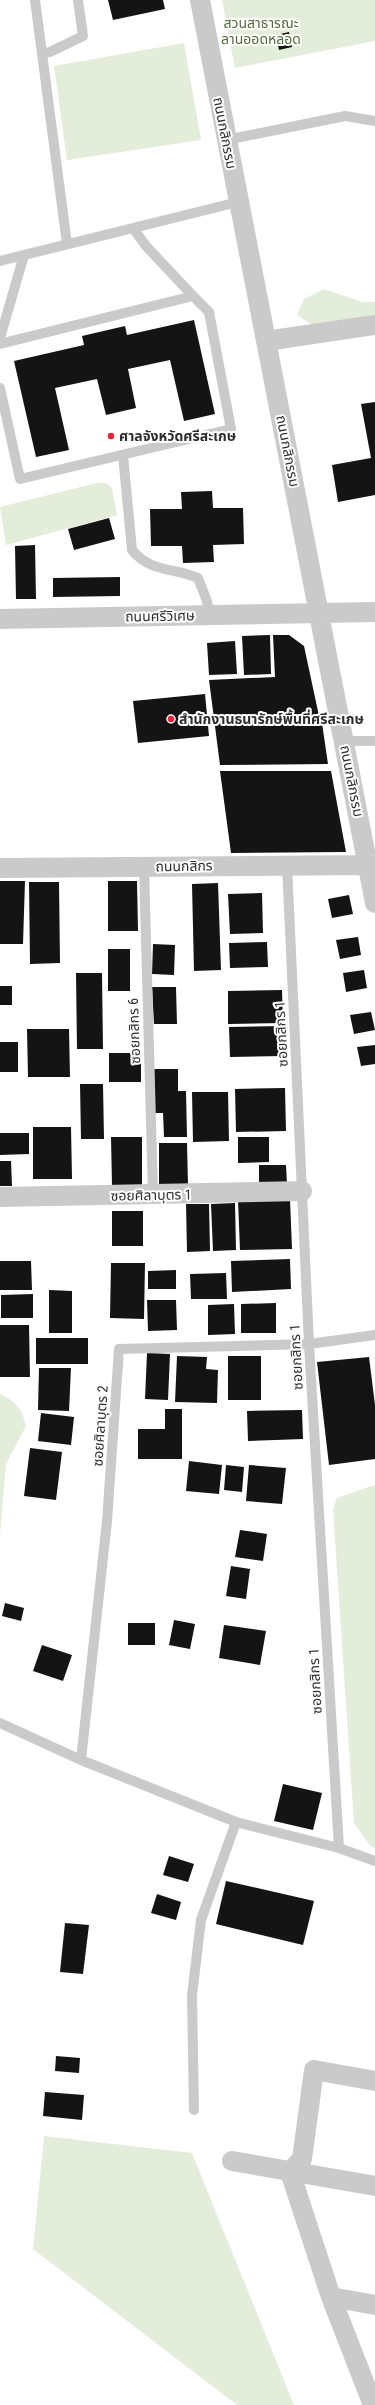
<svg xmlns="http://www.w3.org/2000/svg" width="375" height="2405" font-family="'Roboto Condensed','Noto Sans Thai',sans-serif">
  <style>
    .green { fill: #e4ecda }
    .building { fill: #141414 }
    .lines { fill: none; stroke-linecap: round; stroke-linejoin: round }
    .service { stroke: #cacaca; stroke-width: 10 }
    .minor { stroke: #cacaca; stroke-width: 20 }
    .poi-dot { fill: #ef2437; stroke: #fff; stroke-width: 1.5 }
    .labels { text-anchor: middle; stroke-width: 4; stroke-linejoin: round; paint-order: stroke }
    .park-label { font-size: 14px; fill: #516b38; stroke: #fff }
    .street-label { font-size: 14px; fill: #2d2d2d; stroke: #fff }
    .poi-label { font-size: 14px; font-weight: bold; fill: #2d2d2d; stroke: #fff; text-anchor: start }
  </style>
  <rect width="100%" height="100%" fill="#fff"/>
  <!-- green -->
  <path class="green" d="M222,0H375V41L235,68Z
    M184,43L201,140L67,160L54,66Z
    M324,289L363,302H375V319L318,329L297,315L304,299Z
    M97,483H106L112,488L117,515L6,545L0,507Z
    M0,1394C16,1401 22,1409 26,1426L6,1464L0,1534Z
    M375,1485V1848L371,1847L354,1823L333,1509L337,1498Z
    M44,2136L192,2153L294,2405H237L33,2249Z"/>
  <!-- building -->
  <path class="building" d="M108,0H163L165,9L113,20Z
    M289,32L292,47L279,50L276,35Z
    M194,320L215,414L184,421L170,360L128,369L136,408L106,415L97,379L55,388L69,450L36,457L14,361L84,345L82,336L125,326L127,335Z
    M375,402V495L338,502L332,465L371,458L361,404Z
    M212,491L213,508H243L244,544L213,545L214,562L183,563L182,546H151L150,509H182L181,492Z
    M109,518L115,539L74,550L68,529Z
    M35,545L36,599H16L15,546Z
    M120,577V596L53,597V578Z
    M270,635L271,674L244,675L242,636Z
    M273,635H289L304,646L319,716L265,718V724L322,723L328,764L220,765L209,680L275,677Z
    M235,641L237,674L209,675L207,643Z
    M205,694L209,736L138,743L133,701Z
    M220,771H331L346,852L231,853Z
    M0,881H25L23,944H0Z
    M108,881H137L138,931H108Z
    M29,882H59L60,963L30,964Z
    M218,883L221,970L194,971L192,884Z
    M262,893L263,933L230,934L228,894Z
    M349,895L353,914L332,918L328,899Z
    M358,937L361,955L340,959L336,940Z
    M267,942L268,967L230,968L229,943Z
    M153,944L175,945L174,975L152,974Z
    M108,949H130V991H108Z
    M364,970L367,988L346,992L343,973Z
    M76,973H102L103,1049H77Z
    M0,986H12V1005H0Z
    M152,987H176L177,1024H154Z
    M282,990L283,1023L228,1024V991Z
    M371,1012L375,1030L354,1034L350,1015Z
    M283,1026V1056L230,1057L229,1027Z
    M27,1029H69L70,1077H28Z
    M0,1042H18V1072H0Z
    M375,1045V1064L361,1066L357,1047Z
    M109,1053H141V1082H109Z
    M154,1069H178V1091H186L187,1137H164L163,1113H155Z
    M80,1084H103L104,1139H81Z
    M285,1088L286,1131L236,1132L235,1089Z
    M192,1092H228L229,1141L193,1142Z
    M33,1127H71L72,1179H33Z
    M0,1133H29V1154L0,1155Z
    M111,1137H142V1186H112Z
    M238,1137H269V1162L238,1163Z
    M159,1143H187L188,1185H159Z
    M0,1161H11L12,1186H0Z
    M259,1165H286L287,1184L259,1185Z
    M290,1199L292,1249L240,1250L238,1200Z
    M235,1203L236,1250L213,1251L211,1204Z
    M186,1204H209L210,1251L187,1252Z
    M112,1211H143V1246H112Z
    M290,1259L291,1289L232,1292L231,1261Z
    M0,1261H31L32,1290H0Z
    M111,1263H145L144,1319L110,1318Z
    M176,1270V1289H148V1271Z
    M226,1273L227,1299H191L190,1274Z
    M49,1290L72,1291V1333H49Z
    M33,1294V1318H1V1295Z
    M147,1300H176L177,1330L148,1331Z
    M276,1303V1333H241V1304Z
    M234,1304L235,1334L208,1335V1305Z
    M0,1325H29L30,1377H0Z
    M36,1338H88V1364H36Z
    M147,1353L170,1354L168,1400L145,1399Z
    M177,1356L207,1357L206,1369L218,1370L217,1403L175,1402Z
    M228,1356H261V1400H228Z
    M369,1357L375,1405V1459L329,1465L317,1362Z
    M39,1368H71L69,1411L38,1410Z
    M165,1409H182V1459H138V1429H165Z
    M302,1410L303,1439L248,1441L247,1411Z
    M41,1413L74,1417L71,1445L38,1441Z
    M30,1448L62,1452L56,1500L24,1496Z
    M189,1461L222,1465L219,1494L186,1491Z
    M226,1465L244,1467L242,1492L224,1490Z
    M249,1465L286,1468L282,1504L246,1501Z
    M240,1530L267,1534L263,1561L235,1557Z
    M231,1566L250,1569L246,1599L226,1596Z
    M5,1603L24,1608L21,1621L2,1616Z
    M174,1620L195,1624L190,1649L169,1645Z
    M128,1623H155V1645H128Z
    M224,1625L266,1631L260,1665L219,1658Z
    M42,1645L72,1655L63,1681L33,1671Z
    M283,1784L322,1793L313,1830L274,1821Z
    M169,1856L194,1864L188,1882L163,1875Z
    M226,1881L314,1901L303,1945L216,1924Z
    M157,1894L181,1902L176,1920L151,1913Z
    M65,1923L89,1925L83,1974L60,1972Z
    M56,2056L80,2058L79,2073L55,2071Z
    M45,2092L84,2095L82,2120L43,2116Z"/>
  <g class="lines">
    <!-- service -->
    <path class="service" d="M35,0L67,244
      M42,53L50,52L83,36L78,0
      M226,140L345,116L375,121
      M0,261L238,202
      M0,338L24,255
      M0,344L193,296L146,246L133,228
      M0,388L20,479L231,429L209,312L193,296
      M123,455L132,550C151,573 173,567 198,578L207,601L209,615
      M344,741H375
      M287,865L309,1344L339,1848
      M144,866L153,1195
      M0,1723L81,1760L236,1822L339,1848L375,1861
      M81,1760L107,1521L119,1349L309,1344L375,1335
      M194,2110L192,1995L201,1920L236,1822"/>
    <!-- minor -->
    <path class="minor" d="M200,0L375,903
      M266,341L375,325
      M0,619L375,612
      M0,868L367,865
      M0,1197L302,1191
      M232,2161L375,2186
      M331,2297L375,2305
      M373,2405L331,2297L290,2172L302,2159L314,2070L375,2081"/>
  </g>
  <!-- markers -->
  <g class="poi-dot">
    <circle cx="111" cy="436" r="4"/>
    <circle cx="171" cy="719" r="4"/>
  </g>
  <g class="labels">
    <!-- park labels -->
    <g class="park-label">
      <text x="261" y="28">สวนสาธารณะ<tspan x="261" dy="16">ลานออดหลอด</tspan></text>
    </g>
    <!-- street labels -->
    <g class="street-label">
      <text transform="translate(225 133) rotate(79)" y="5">ถนนกสิกรรม</text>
      <text transform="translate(288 451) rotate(79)" y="5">ถนนกสิกรรม</text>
      <text transform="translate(160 616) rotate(-1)" y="5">ถนนศรีวิเศษ</text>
      <text transform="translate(352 781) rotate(79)" y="5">ถนนกสิกรรม</text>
      <text transform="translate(184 866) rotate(-1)" y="5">ถนนกสิกร</text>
      <text transform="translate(134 1031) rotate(-92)" y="5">ซอยกสิกร 6</text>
      <text transform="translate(281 1034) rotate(-93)" y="5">ซอยกสิกร 1</text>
      <text transform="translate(151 1195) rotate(-1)" y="5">ซอยศิลาบุตร 1</text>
      <text transform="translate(296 1357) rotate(-93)" y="5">ซอยกสิกร 1</text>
      <text transform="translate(100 1426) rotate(-86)" y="5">ซอยศิลาบุตร 2</text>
      <text transform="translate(315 1681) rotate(-93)" y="5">ซอยกสิกร 1</text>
    </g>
    <!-- poi labels -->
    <g class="poi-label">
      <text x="119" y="441">ศาลจังหวัดศรีสะเกษ</text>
      <text x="179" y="724">สำนักงานธนารักษ์พื้นที่ศรีสะเกษ</text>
    </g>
  </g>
</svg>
